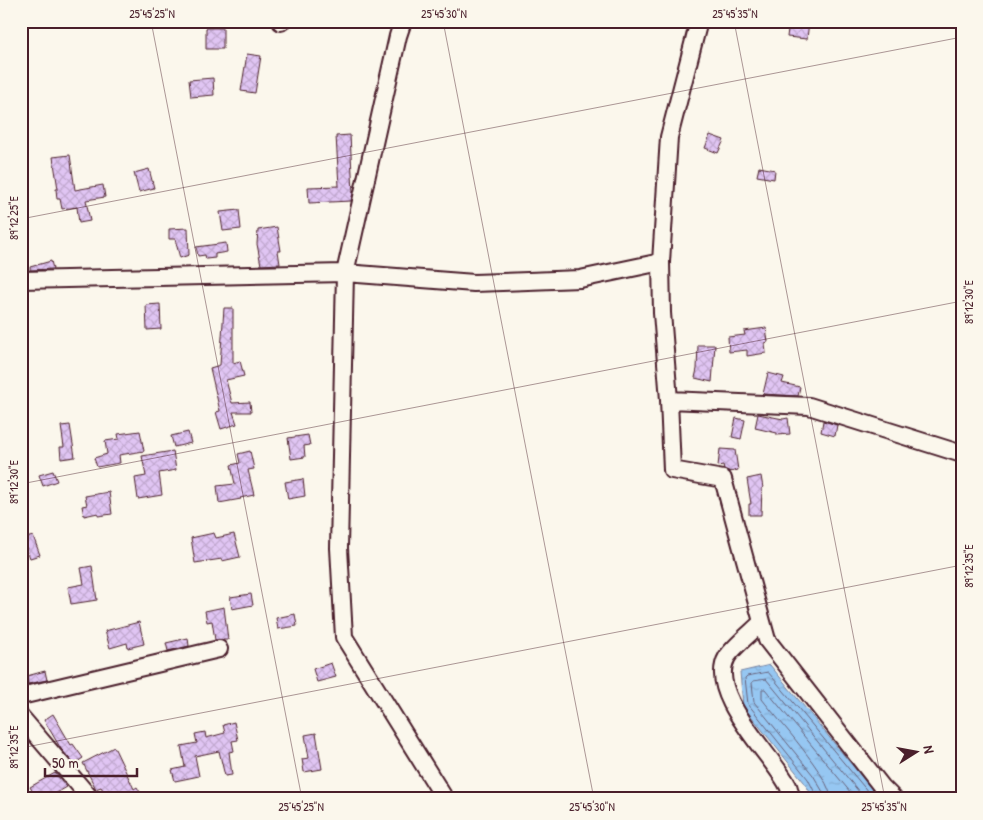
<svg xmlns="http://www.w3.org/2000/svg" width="983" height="820" font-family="'Patrick Hand',sans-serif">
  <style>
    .water { fill: url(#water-ripples); stroke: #7884a2 }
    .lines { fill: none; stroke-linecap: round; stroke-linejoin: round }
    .shore { stroke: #68627b; stroke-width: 1 }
    .building { fill: url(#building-cross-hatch); stroke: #4a1f2b }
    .minor-casing { stroke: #4a1f2b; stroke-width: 20 }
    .minor { stroke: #fbf7ec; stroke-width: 16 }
    .ticks { fill: none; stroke: #4a1f2b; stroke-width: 1; stroke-opacity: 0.45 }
    .neatline { fill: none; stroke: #4a1f2b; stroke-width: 2 }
    .ticks-label { font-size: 12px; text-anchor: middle; fill: #4a1f2b }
  </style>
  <defs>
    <pattern id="water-ripples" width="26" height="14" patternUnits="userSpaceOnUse" patternTransform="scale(1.25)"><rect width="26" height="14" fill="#96c7f2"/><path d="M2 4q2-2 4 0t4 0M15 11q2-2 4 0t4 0" fill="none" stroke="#83aad0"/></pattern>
    <pattern id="building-cross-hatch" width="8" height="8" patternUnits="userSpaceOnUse" patternTransform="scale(1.25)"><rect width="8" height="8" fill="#e0c5f3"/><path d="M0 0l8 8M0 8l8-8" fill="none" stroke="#c2a9d0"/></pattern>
  </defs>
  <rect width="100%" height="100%" fill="#fbf7ec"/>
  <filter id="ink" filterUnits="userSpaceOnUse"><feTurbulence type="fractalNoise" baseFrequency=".02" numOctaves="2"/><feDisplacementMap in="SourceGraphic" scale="10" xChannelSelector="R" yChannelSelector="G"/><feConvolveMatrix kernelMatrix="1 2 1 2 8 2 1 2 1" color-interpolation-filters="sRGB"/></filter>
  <g filter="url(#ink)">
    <!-- water -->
    <path class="water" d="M770,665L880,799H814L804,782L743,706L740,672Z"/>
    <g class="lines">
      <!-- shore -->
      <path class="shore" d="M818,799L808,779L748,704L745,678L747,676L768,672L874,799
        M824,799L823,792L813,775L754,702L752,683L753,681L766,679L865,799
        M831,799C831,777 777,719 762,699V689H765L856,799"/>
    </g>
    <!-- building -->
    <path class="building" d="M789,21H809L807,39L787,37Z
      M206,28H223V49H206Z
      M247,54L261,56L255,93L241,91Z
      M213,78L214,95L191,97L189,80Z
      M350,135L353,193L351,201L309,203L308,187L339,186L336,136Z
      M710,135L724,140L718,153L705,148Z
      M70,155L75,190L103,185L105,197L86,200L90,221L79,223L77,207L62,209L60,199H57L56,189H58L53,157Z
      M759,167L775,170L774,179L757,176Z
      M149,169L154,188L139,192L134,173Z
      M239,210L241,229L223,231L220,212Z
      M277,227L281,251H278L280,264L261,265L257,244L258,230Z
      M188,228L189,255L180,258L175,239H169V229Z
      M226,243L227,252L215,254V258L206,259L205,255L198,256L196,247Z
      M51,261L53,269L30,270V267Z
      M160,304L161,329L147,330L146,305Z
      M224,308H233V363L240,361L244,376L226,380L232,403L250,402L251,412H233L237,424L221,429L216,412L220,411L210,368L220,365Z
      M766,328L768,342L765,343L766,353L747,356V350L729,352L728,337L745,335L744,331Z
      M698,345H715L712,382L695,378L697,369Z
      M768,373L784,377L782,383L800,387L798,396L763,394Z
      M758,414L783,419L788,418L790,434L777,435V433L755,428Z
      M736,418L745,420L741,439L732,437Z
      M823,421L837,425L835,436L821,432Z
      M70,425L75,457L61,459L60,447H64L61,426Z
      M140,431L144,451L119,455L120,463L97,467L94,458L107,454L105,441L119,439L118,434Z
      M188,432L191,443L174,447L171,436Z
      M308,435L310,445L304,446L305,457L291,459L288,438Z
      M720,449L735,450L738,470L730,472L724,469L723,465L718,466Z
      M173,451L176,470L159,473L162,495L138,499L135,478L146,476L142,456Z
      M250,451L254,469L248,470L254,495L240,498L241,499L219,503L217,486L235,484L231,465L240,463L238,454Z
      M53,471L57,481L43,486L39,475Z
      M761,476L763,488H762L761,515H749V504H751L747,479Z
      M303,479L305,496L288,499L285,482Z
      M109,492L112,514L98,516V513L84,516L82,506L87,505L85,496Z
      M214,533L216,538L234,534L240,557L222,561V559L195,563L191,538Z
      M33,536L40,555L30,558L23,539Z
      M92,566L97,600L71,604L68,587L84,584L81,568Z
      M251,594L253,605L232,609L230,597Z
      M224,607L228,640H215L212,621L207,622L205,611Z
      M295,614L297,626L278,629L276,618Z
      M139,622L144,644L128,648L127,643L110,648L105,631Z
      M188,638L189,646L168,651L166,643Z
      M331,663L336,677L317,682L313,669Z
      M45,671L47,680L28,684L27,676Z
      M53,714L71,745L73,744L83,758L74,764L61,749L44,720Z
      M234,722L238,740L232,741L234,751L229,752L232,775L225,776L219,751L195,756L199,776L175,781L172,770L185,767L181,746L197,743L195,734L205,732L206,738L225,733L223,725Z
      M316,733L322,769L304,772L302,759L309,758L305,735Z
      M114,747L134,789L137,787L144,799H109L101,787L96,789L83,763Z
      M55,773L67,787L46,799H37L30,787Z"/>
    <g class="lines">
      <defs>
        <path id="minor" d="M403,21L398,36L345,273L339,548L344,637L445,799
          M699,21L669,137L661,262L662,313L669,400L809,406L962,454
          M281,22V21
          M21,280L345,273L474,283L580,279L661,262
          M669,400L672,470L723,479L767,640L882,787L894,799
          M762,622C753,631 733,647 727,657C706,693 771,754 787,784C790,788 790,794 791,799
          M21,696L219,649
          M21,717L91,799"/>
      </defs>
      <!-- minor casing -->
      <use href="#minor" class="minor-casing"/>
      <!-- minor -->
      <use href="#minor" class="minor"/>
    </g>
  </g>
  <!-- ticks -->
  <path class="ticks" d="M151,21L302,799M443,21L594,799M734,21L885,799M21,219L962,37M21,484L962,301M21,748L962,565"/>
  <!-- margin -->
  <rect width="983" height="820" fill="none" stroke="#fbf7ec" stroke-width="55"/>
  <!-- north arrow -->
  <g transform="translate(916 752) rotate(79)" stroke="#fbf7ec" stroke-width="4" paint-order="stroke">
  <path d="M0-4L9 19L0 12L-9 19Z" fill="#4a1f2b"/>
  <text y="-8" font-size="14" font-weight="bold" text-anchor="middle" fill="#4a1f2b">N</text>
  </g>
  <!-- scale -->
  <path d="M45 768v8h92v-8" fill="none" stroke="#4a1f2b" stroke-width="2.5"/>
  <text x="52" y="768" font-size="15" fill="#4a1f2b" stroke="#fbf7ec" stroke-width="4" paint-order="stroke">50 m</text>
  <rect x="28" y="28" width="928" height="764" class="neatline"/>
  <g class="ticks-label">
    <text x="152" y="18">25°45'25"N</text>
    <text x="444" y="18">25°45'30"N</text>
    <text x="735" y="18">25°45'35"N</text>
    <text transform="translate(14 218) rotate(-90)" y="4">89°12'25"E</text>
    <text transform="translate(969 302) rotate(-90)" y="4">89°12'30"E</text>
    <text transform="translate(14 482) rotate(-90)" y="4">89°12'30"E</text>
    <text transform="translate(969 566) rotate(-90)" y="4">89°12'35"E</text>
    <text transform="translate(14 747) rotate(-90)" y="4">89°12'35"E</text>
    <text x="301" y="811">25°45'25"N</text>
    <text x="592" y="811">25°45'30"N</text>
    <text x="884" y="811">25°45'35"N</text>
  </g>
</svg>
